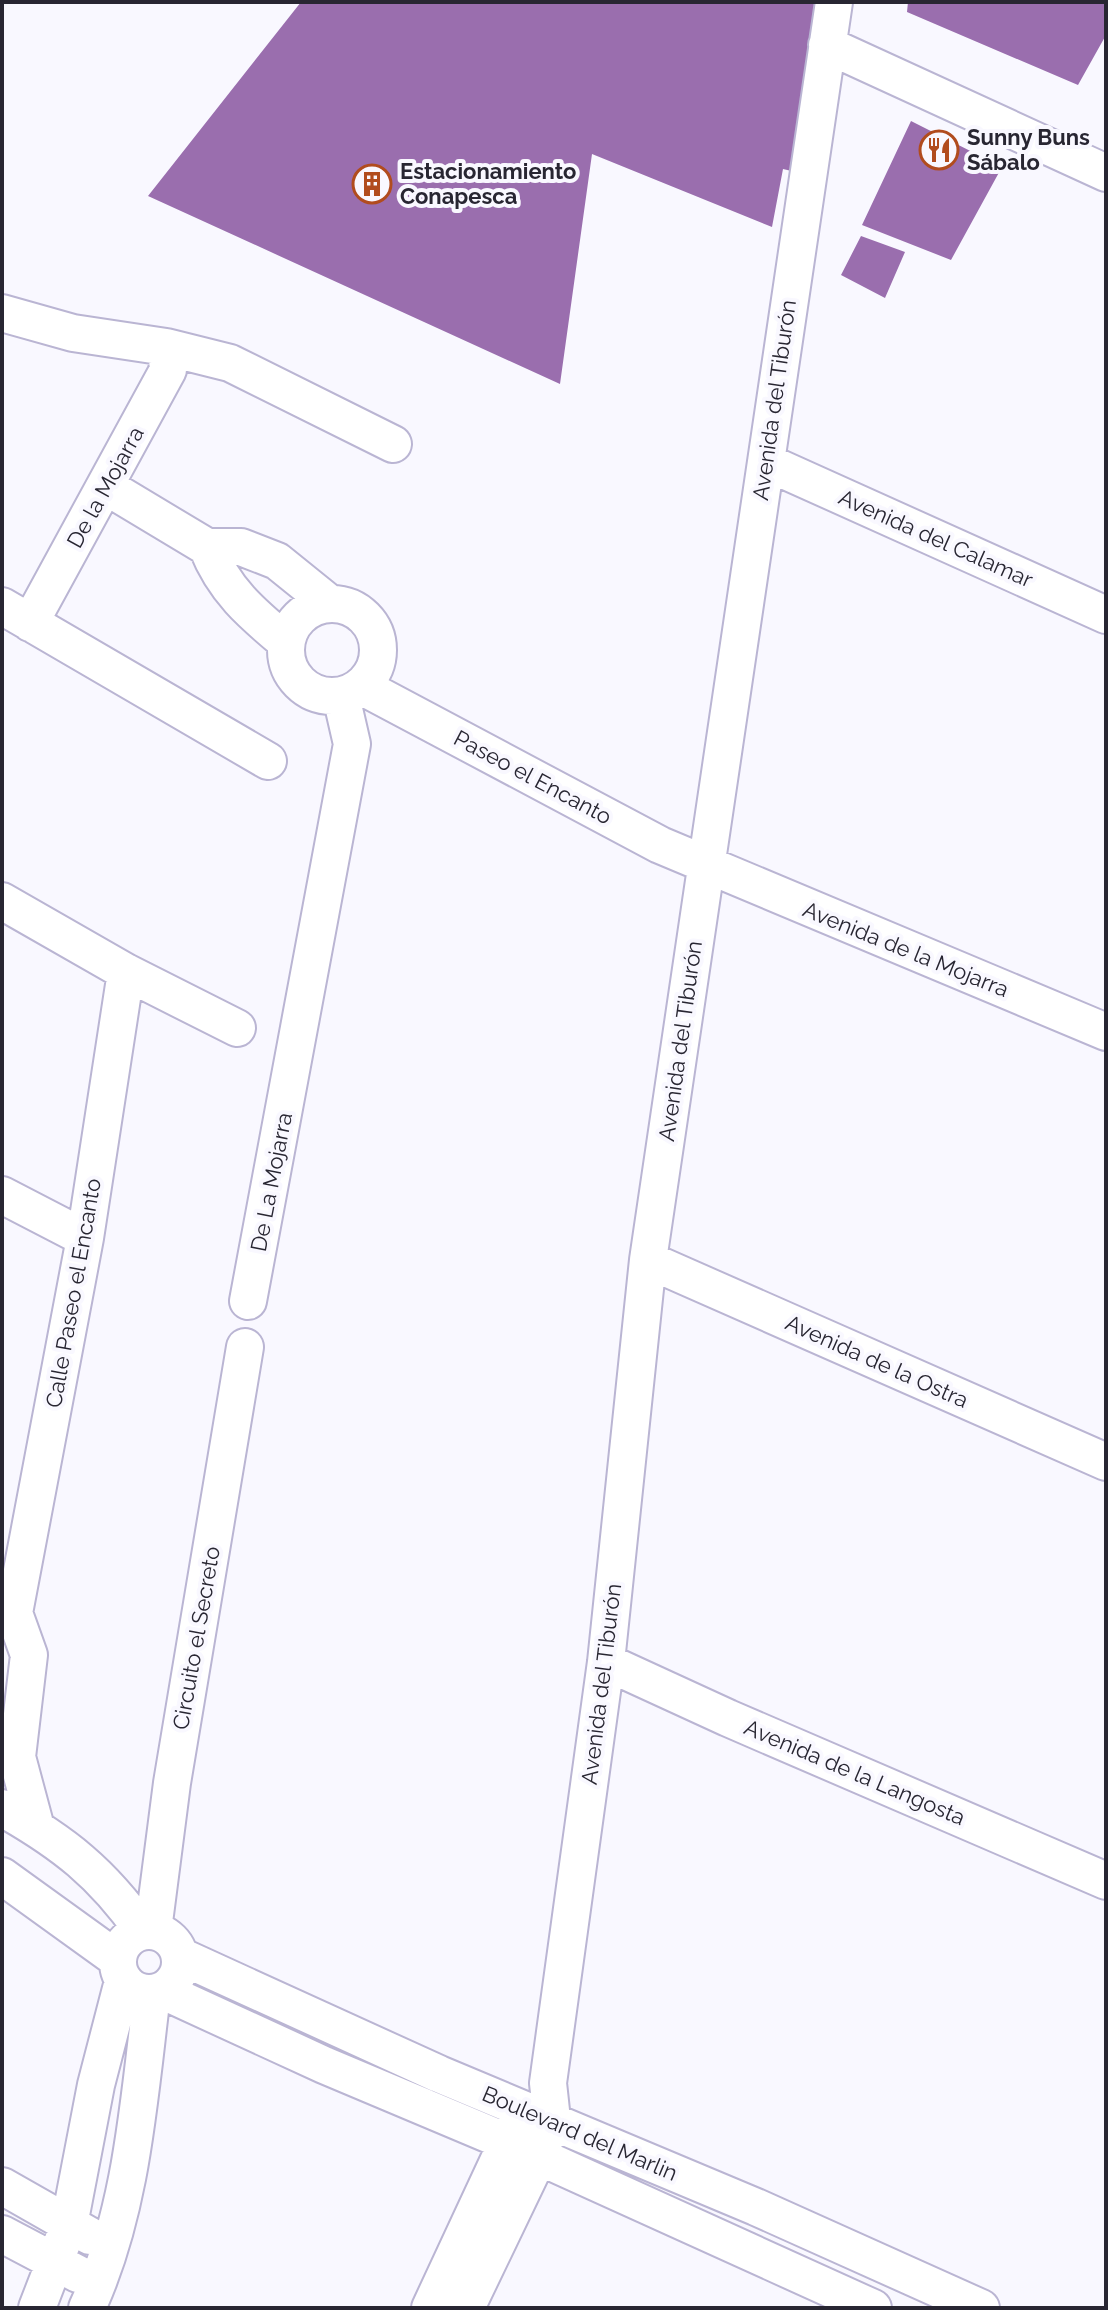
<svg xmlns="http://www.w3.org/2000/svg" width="1108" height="2310" font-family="Raleway,sans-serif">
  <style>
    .building { fill: #9a6eae }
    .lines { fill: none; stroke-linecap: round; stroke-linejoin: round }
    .street-casing { stroke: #bab5d3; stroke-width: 40 }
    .street { stroke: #fff; stroke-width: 36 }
    .labels { text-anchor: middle; stroke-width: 8; stroke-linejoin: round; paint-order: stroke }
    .poi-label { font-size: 22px; font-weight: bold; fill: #282632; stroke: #f9f8ff; text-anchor: start }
    .street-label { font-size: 22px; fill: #282632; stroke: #f9f8ff }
  </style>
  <rect width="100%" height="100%" fill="#f9f8ff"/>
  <!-- building -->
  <path class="building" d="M301,2H825L800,173L783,169L772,227L592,154L560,384L148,196Z
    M908,2H1106V35L1078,85L907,12Z
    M911,121L1002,167L951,260L862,225Z
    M861,236L905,252L885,298L841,275Z"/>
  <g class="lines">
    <defs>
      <path id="street" d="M827,45L1106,173
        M2,313L73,333L166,347L230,363L393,444
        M766,462L1106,615
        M107,487L207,547H241L277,561L329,603
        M207,547C224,590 251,613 286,642
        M286 650a46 46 0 1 1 92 0a46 46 0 1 1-92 0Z
        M2,606L268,761
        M30,623L168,370L166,347
        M361,686L660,845L1106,1032
        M2,901L126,972L237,1028
        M2,1195L85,1238
        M648,1260L1106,1462
        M248,1301L352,744L341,696
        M606,1662L728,1718L1106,1881
        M2,1808C64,1843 102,1873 143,1931
        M36,1828L17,1757L29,1655L14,1613L85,1238L126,972
        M2,1876L117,1959
        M153,1930L172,1783L245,1347
        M118 1962a31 31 0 1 1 62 0a31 31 0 1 1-62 0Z
        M180,1956L439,2074L756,2207L981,2308
        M163,1991L324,2065L507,2142L873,2308
        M2,2186L90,2236
        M2,2234L78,2274
        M37,2308L69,2225L96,2085L123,1981
        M87,2308C132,2211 139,2099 152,1994
        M430,2308L517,2121
        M466,2308L539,2156L552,2120L548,2083L606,1662L648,1260L834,2"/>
    </defs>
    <!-- street casing -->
    <use href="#street" class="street-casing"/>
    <!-- street -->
    <use href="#street" class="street"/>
  </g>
  <!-- icons -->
  <defs>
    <symbol id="restaurant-ring" viewBox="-11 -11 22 22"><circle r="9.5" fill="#f9f8ff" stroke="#b14c1e" stroke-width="1.5"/><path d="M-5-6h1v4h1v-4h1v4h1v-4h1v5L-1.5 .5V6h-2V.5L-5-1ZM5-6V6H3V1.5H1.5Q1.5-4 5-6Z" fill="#b14c1e"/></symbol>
    <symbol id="building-ring" viewBox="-11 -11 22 22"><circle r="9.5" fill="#f9f8ff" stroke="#b14c1e" stroke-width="1.5"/><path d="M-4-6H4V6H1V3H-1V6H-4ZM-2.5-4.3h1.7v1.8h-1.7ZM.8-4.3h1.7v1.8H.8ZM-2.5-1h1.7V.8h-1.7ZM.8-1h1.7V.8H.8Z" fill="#b14c1e"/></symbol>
  </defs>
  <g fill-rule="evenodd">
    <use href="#restaurant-ring" x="917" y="128" width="44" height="44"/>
    <use href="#building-ring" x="350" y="162" width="44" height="44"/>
  </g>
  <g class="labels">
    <!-- poi labels -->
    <g class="poi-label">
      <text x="967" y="145">Sunny Buns<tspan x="967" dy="25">Sábalo</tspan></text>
      <text x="400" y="179">Estacionamiento<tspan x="400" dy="25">Conapesca</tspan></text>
    </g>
    <!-- street labels -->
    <g class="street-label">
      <text transform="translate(774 400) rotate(-82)" y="8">Avenida del Tiburón</text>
      <text transform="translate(105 487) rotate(-61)" y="8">De la Mojarra</text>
      <text transform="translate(936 538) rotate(24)" y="8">Avenida del Calamar</text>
      <text transform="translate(533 777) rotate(28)" y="8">Paseo el Encanto</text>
      <text transform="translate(906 949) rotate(22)" y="8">Avenida de la Mojarra</text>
      <text transform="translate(680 1041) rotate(-82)" y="8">Avenida del Tiburón</text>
      <text transform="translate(271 1182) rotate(-79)" y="8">De La Mojarra</text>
      <text transform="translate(73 1293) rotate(-80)" y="8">Calle Paseo el Encanto</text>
      <text transform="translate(877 1361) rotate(24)" y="8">Avenida de la Ostra</text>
      <text transform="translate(196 1638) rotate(-80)" y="8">Circuito el Secreto</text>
      <text transform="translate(601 1684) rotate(-83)" y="8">Avenida del Tiburón</text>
      <text transform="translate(855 1772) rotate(23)" y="8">Avenida de la Langosta</text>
      <text transform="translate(580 2133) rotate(23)" y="8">Boulevard del Marlin</text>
    </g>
  </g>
  <!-- border -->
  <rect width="1108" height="2310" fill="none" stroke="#282632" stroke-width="8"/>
</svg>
